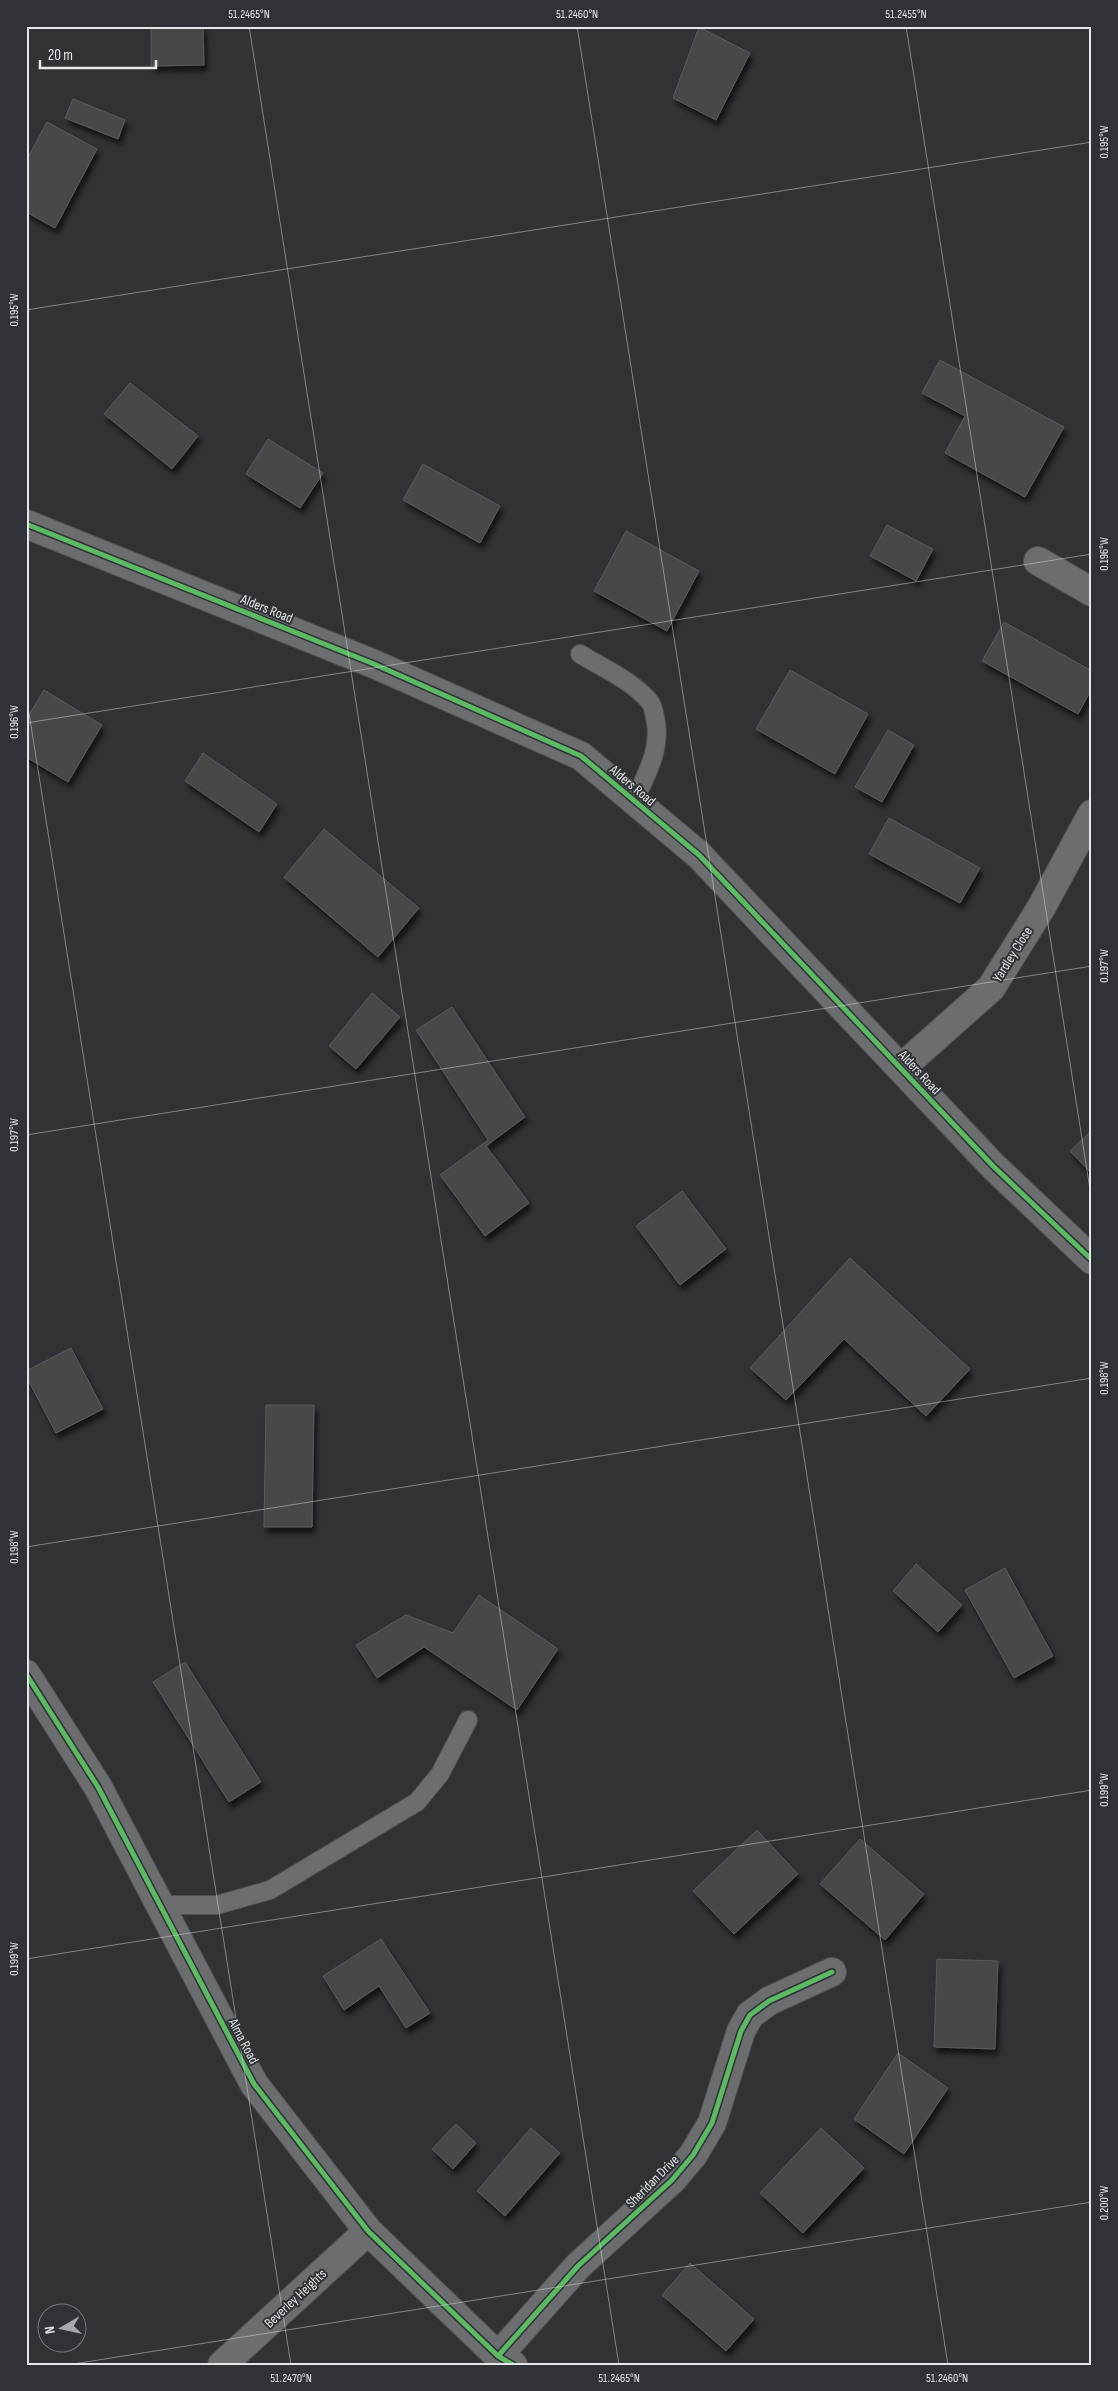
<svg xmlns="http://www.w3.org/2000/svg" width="1118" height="2391" font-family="'Sofia Sans Condensed',sans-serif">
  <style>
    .building { fill: #47494a; stroke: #595b5d; filter: url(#shadow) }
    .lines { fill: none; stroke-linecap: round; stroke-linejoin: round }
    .lane-casing { stroke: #4e5052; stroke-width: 20 }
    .street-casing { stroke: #4e5052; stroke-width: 30 }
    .lane { stroke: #6c6d6f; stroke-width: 18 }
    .street { stroke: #6c6d6f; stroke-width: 28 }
    .cycleway-casing { stroke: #2f3236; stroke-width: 8 }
    .cycleway { stroke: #5cba63; stroke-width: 5 }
    .ticks { fill: none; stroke: #e5e7ea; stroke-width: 1; stroke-opacity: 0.45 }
    .labels { text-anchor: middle; stroke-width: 4; stroke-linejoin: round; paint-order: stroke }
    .street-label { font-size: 14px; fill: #e5e7ea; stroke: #2f3236 }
    .neatline { fill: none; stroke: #e5e7ea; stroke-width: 2 }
    .ticks-label { font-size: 12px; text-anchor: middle; fill: #e5e7ea }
  </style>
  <defs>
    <filter id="shadow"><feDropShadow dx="3" dy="5.5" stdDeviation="2.5" flood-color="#0009"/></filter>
  </defs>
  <rect width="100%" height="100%" fill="#303235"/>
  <!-- building -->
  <path class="building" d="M151,26H203L204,65L151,66Z
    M699,27L750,53L716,120L673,98Z
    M73,99L125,120L118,139L65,118Z
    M47,122L97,149L55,228L26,212V161Z
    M940,360L1064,427L1025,497L945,453L965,416L922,393Z
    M130,383L198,436L172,469L104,414Z
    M268,439L323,473L300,508L246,474Z
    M423,464L500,506L480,543L403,500Z
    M887,525L933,549L916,581L870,556Z
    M626,531L699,571L667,631L594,591Z
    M1004,622L1092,671V688L1078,714L982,661Z
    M790,670L868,714L835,774L756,729Z
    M44,690L102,725L68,782L26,757V720Z
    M888,730L914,745L882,802L855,787Z
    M203,753L277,804L259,832L185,781Z
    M889,818L980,868L960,903L869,854Z
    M324,829L419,908L378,957L284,877Z
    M372,993L400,1017L356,1069L329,1046Z
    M452,1007L525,1117L486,1146L529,1203L485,1236L440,1175L488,1140L416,1030Z
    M1092,1130V1174L1070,1151Z
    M682,1191L726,1249L680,1285L636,1226Z
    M850,1258L970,1369L926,1416L844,1339L786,1400L750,1368Z
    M71,1348L103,1409L56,1433L26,1376V1371Z
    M266,1405H314L312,1527H264Z
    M916,1564L962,1605L938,1632L893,1591Z
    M1005,1568L1053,1656L1014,1678L965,1590Z
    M479,1595L558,1649L517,1710L424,1647L377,1678L356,1645L406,1615L453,1633Z
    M185,1662L261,1782L229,1802L153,1682Z
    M757,1830L798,1874L734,1934L693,1891Z
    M860,1839L924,1894L885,1940L820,1884Z
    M381,1939L430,2013L406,2028L379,1986L344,2010L323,1976Z
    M937,1959L998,1961L995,2049L934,2047Z
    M898,2053L948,2088L904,2154L854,2119Z
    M456,2124L476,2143L453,2169L432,2149Z
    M531,2128L560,2153L505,2216L477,2191Z
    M821,2128L864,2168L803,2233L760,2193Z
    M690,2263L754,2319L726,2351L662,2295Z"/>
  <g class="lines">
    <defs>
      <path id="lane" d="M580,654C603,668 633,681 650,702C653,706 654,712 655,717C662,747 647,774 634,801
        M160,1905H217L270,1890L417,1802L440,1774L468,1720"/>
      <path id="street" d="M26,524L374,664L581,756L699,855L993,1166L1092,1260
        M1038,561L1092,592
        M901,1068L991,988L1041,908L1092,814
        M26,1674L98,1787L254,2084L368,2231L498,2356L513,2365
        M498,2356L578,2266L672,2180L693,2155L712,2123L741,2031L750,2015L769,2001L832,1972
        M222,2365L368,2231"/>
    </defs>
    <!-- lane casing -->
    <use href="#lane" class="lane-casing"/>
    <!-- street casing -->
    <use href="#street" class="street-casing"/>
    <!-- lane -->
    <use href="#lane" class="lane"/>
    <!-- street -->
    <use href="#street" class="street"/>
    <defs>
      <path id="cycleway" d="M26,524L374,664L581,756L699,855L993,1166L1092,1260
        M26,1674L98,1787L254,2084L368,2231L498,2356L513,2365
        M498,2356L578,2266L672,2180L693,2155L712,2123L741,2031L750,2015L769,2001L832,1972"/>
    </defs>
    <!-- cycleway casing -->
    <use href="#cycleway" class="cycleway-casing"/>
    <!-- cycleway -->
    <use href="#cycleway" class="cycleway"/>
  </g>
  <!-- ticks -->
  <path class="ticks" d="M249,26L619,2365M577,26L948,2365M906,26L1092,1202M26,310L1092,142M26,694L291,2365M26,723L1092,554M26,1135L1092,966M26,1547L1092,1378M26,1959L1092,1790M67,2365L1092,2202"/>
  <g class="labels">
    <!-- street labels -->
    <g class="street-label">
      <text transform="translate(267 608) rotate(22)" y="5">Alders Road</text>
      <text transform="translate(633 785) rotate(40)" y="5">Alders Road</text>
      <text transform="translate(1012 954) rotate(-58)" y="5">Yardley Close</text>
      <text transform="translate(920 1072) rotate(47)" y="5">Alders Road</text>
      <text transform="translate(244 2041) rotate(62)" y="5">Alma Road</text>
      <text transform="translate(652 2181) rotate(-45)" y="5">Sheridan Drive</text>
      <text transform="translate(295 2298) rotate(-43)" y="5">Beverley Heights</text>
    </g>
  </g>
  <!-- border -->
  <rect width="1118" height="2391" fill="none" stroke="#2f3236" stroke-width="55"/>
  <!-- north arrow -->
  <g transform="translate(62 2328) rotate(261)"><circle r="24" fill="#2f3236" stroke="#787a7e"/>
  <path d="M0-4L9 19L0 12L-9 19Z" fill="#a6a8ab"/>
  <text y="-8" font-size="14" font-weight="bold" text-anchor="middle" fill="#e5e7ea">N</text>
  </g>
  <!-- scale -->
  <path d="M40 60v8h116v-8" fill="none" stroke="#e5e7ea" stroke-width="2.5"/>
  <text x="48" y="60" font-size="15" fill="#e5e7ea" stroke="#2f3236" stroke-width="4" paint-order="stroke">20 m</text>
  <rect x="28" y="28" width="1062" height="2336" class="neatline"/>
  <g class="ticks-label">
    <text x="249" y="18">51.2465°N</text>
    <text x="577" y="18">51.2460°N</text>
    <text x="906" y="18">51.2455°N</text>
    <text transform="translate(1104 142) rotate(-90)" y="4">0.195°W</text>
    <text transform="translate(14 310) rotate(-90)" y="4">0.195°W</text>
    <text transform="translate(1104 554) rotate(-90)" y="4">0.196°W</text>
    <text transform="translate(14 722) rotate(-90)" y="4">0.196°W</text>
    <text transform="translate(1104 966) rotate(-90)" y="4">0.197°W</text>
    <text transform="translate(14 1135) rotate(-90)" y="4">0.197°W</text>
    <text transform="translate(1104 1378) rotate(-90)" y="4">0.198°W</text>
    <text transform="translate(14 1547) rotate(-90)" y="4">0.198°W</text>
    <text transform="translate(1104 1790) rotate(-90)" y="4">0.199°W</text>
    <text transform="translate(14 1959) rotate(-90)" y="4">0.199°W</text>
    <text transform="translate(1104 2203) rotate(-90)" y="4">0.200°W</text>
    <text x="291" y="2382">51.2470°N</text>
    <text x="619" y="2382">51.2465°N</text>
    <text x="947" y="2382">51.2460°N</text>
  </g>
</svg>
